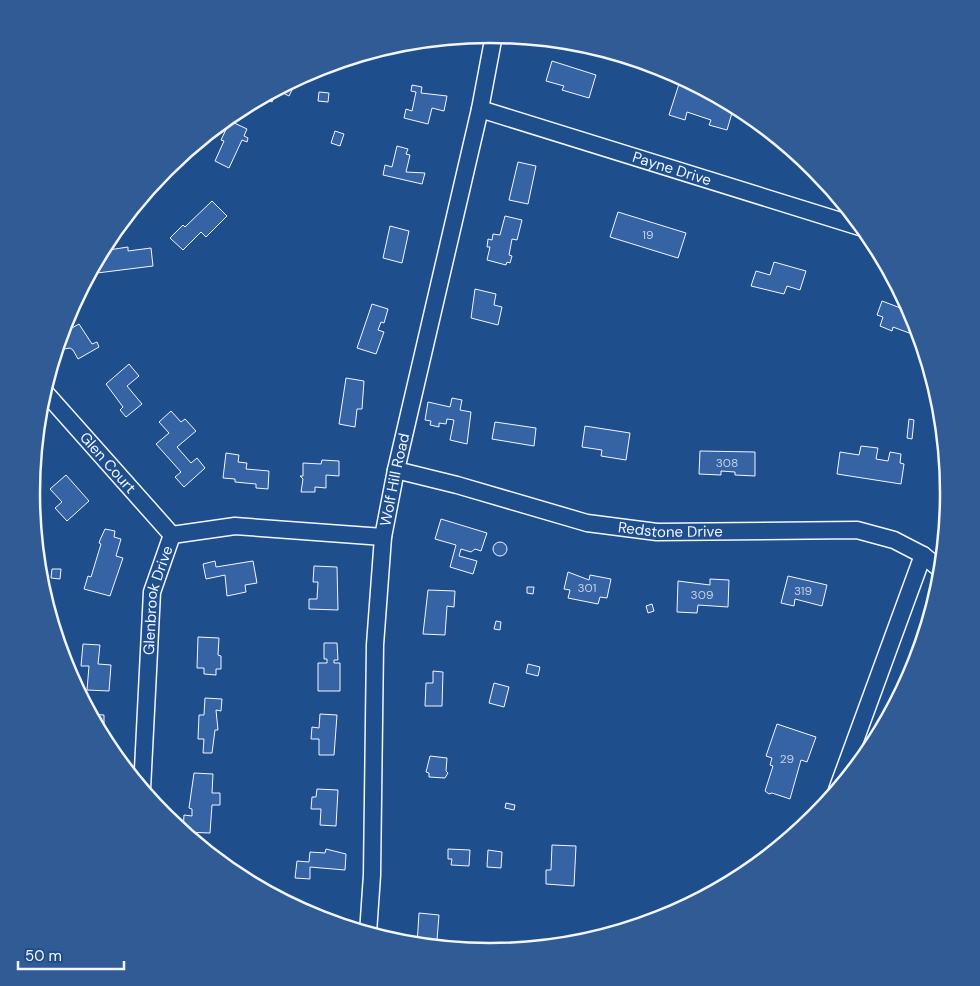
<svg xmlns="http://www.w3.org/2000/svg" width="980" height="986" font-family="'DM Sans',sans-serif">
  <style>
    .building { fill: #3563a3; stroke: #f2f6ff }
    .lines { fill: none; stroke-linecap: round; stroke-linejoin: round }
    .minor-casing { stroke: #f2f6ff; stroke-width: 19 }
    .minor { stroke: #1f4e8c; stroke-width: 16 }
    .labels { text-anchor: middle; stroke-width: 4; stroke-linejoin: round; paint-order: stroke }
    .number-label { font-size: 12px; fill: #c3d1e8 }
    .street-label { font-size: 15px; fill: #f2f6ff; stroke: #1f4e8c }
    .rim { fill: none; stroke: #f2f6ff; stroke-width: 2.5 }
  </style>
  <rect width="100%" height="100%" fill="#1f4e8c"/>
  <!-- building -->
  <path class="building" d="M389,47L387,53L374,51Z
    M552,61L596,75L589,98L562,90L564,86L546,81Z
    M293,81L296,82L289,96L277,90L272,102L262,97Z
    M679,84L712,94L720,98L719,101L734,106L727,130L709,125L711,120L687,112L685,120L669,115Z
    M412,85L422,87L421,93L447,96L444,111L432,108L428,124L404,118L406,109L412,111L416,92L411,91Z
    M319,92L329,93L328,102L318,101Z
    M230,121L247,129L244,136L248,138L247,142L242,140L229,168L215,161L224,141L221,140Z
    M335,131L344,134L340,146L331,143Z
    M397,146L408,149L406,154L410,155L406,172L425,173L422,184L383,175L385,165L392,167Z
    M518,162L536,166L528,204L509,200Z
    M212,201L227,216L206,237L201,232L183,250L170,238L183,225L185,227Z
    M618,212L686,233L678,258L610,237Z
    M505,216L522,220L517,240L512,239L509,255L512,256L510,263L507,262L506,265L487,260L490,247H487L488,239L492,240L493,234L500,235Z
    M390,226L409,231L402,263L383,258Z
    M128,247V251L151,248L153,266L97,273L96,262L102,251Z
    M774,262L806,271L800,290L787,286L784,294L751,286L756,271L770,275Z
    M475,289L496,294L494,305L502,307L498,325L471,318Z
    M882,301L911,312L920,337L893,327L892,331L880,326L883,317L877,315Z
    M372,304L388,309L384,323L381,322L378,330L384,332L376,354L357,348Z
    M79,324L92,344L97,342L99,347L78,359L73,350L70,348L64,349L59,340L61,334Z
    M129,364L139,376L127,386L142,404L126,417L120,410L123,407L106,384Z
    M346,378L364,381L362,409H357L355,427L339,424Z
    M452,398L462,400L460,410L471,412L467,444L450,440L454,420L447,419L446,424L439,423V427L430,425L431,421L425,420L428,402L450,407Z
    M936,406L940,407L942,420L934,419Z
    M171,411L181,422L185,419L196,431L177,447L191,463L197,458L205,468L184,487L175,477L181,472L156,444L169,433L159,422Z
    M909,419L914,420L912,439L907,438Z
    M495,422L536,428L534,446L492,439Z
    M585,426L630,433L626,460L601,456L602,450L582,447Z
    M861,446L878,448L876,459L888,461L890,452L901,454L900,463L904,464L901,484L837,474L840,452L859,455Z
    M700,451L755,452V476L735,475V472L721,471V475L699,474Z
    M226,453L239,455L238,462L247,463L246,469L269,471L268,489L256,488V484L235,482V479L223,478Z
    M322,460L339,461V476L326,475V488L315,487V492H301L303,479L300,476H303V463L321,464Z
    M66,475L89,501L67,521L55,508L62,502L50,489Z
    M441,519L487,533L481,551L475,549L471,552L461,549L459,556L477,561L473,574L450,567L456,545L435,539Z
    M105,529L115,531L114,537L121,539L116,556L123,558L110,596L84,589L88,576L91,577L101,544L99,543L100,540Z
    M493 549a7 7 0 1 1 14 0a7 7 0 1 1-14 0Z
    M215,561L216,567L253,561L257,583L245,585L246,592L227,596L225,575L206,579L203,564Z
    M314,566L337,567L338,610L309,609V599H317L318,582H313Z
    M52,569H61L60,579L51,578Z
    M568,572L589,580L590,575L611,579L607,598L600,597L598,604L568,598L570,590L564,589Z
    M788,576L827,585L822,606L795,599L794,606L781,603Z
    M710,579L729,580L728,607L698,605L697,613L677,612L678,581L710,585Z
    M527,587H534L533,594L527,593Z
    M428,590L455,591L454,607L447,606L445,635L423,634Z
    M652,604L654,611L648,613L646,606Z
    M496,621L501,622L500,630L494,629Z
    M198,637L219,638L218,655L221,656V669H216V675L204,674V668H197Z
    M324,643H337L338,660H334V663H340V691H318V663H327V659H324Z
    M83,644L100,645L98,664L111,665L109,691L87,690L89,666H81Z
    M528,664L540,667L538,676L526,673Z
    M433,671L443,672L442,706H425L426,683H433Z
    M494,683L509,687L504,707L489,703Z
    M205,698L222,699L221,711L216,710L218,730H215L212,753H203L204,739H198L199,715H204Z
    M90,714L104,715V740Z
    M320,714L337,715L334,755H319V739H311L312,727L319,728Z
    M777,724L816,737L807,762L801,760L790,799L772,793L769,794L765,791L773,766L770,765L772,758L766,756Z
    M430,756L447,758L446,771L448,773L445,778L429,777V773L426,772Z
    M194,773L213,774L212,793H220V805H212L210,833L183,832L184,815L192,816V809L189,808Z
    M317,789L338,790L336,826L320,825L321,809H311L312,797H316Z
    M506,803L515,805L514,810L505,808Z
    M552,845L576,846L574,886L546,884V870H551Z
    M326,849L346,854L345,870L310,867V879L295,878L297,861L309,862L310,852L325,853Z
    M448,849L470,850L469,866L451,865L452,859H448Z
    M488,850L502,852L501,868L487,867Z
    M419,913L439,915L437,940H443L442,947L417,945Z"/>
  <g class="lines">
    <defs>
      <g id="minor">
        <path id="s1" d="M480,109L863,228"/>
        <path id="s2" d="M44,391L172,535"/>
        <path id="s3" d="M396,470L457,485L587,523L657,532L857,530L894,540L923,555L941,570"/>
        <path d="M172,535L235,526L383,537"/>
        <path id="s4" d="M142,789L152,592L172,535"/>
        <path d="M837,790L923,555"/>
        <path id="s5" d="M368,933L372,875L375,645L383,537L396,470L480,109L494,35"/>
      </g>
    </defs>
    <!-- minor casing -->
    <use href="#minor" class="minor-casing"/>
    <!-- minor -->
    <use href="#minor" class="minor"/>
  </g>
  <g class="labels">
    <!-- number labels -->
    <g class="number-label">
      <text x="648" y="239">19</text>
      <text x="727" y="467">308</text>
      <text x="587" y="592">301</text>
      <text x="803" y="595">319</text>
      <text x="702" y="599">309</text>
      <text x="787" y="763">29</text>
    </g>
    <!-- street labels -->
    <g class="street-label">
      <text dy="5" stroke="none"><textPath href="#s1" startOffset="201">Payne Drive</textPath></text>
      <text dy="5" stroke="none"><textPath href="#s2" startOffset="96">Glen Court</textPath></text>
      <text dy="5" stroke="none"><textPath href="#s5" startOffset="455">Wolf Hill Road</textPath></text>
      <text dy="5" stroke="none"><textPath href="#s3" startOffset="282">Redstone Drive</textPath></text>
      <text dy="5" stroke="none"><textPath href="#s4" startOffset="190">Glenbrook Drive</textPath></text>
    </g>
  </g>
  <!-- crop -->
  <path d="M0 0H980V986H0ZM40 493a450 450 0 1 1 900 0a450 450 0 1 1-900 0Z" fill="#305b95" fill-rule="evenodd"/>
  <path class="rim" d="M40 493a450 450 0 1 1 900 0a450 450 0 1 1-900 0Z"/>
  <!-- scale -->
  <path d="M18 961v8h106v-8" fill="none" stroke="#f2f6ff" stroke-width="2.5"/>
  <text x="25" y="961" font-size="15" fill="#f2f6ff" stroke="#1f4e8c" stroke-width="4" paint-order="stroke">50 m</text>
</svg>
